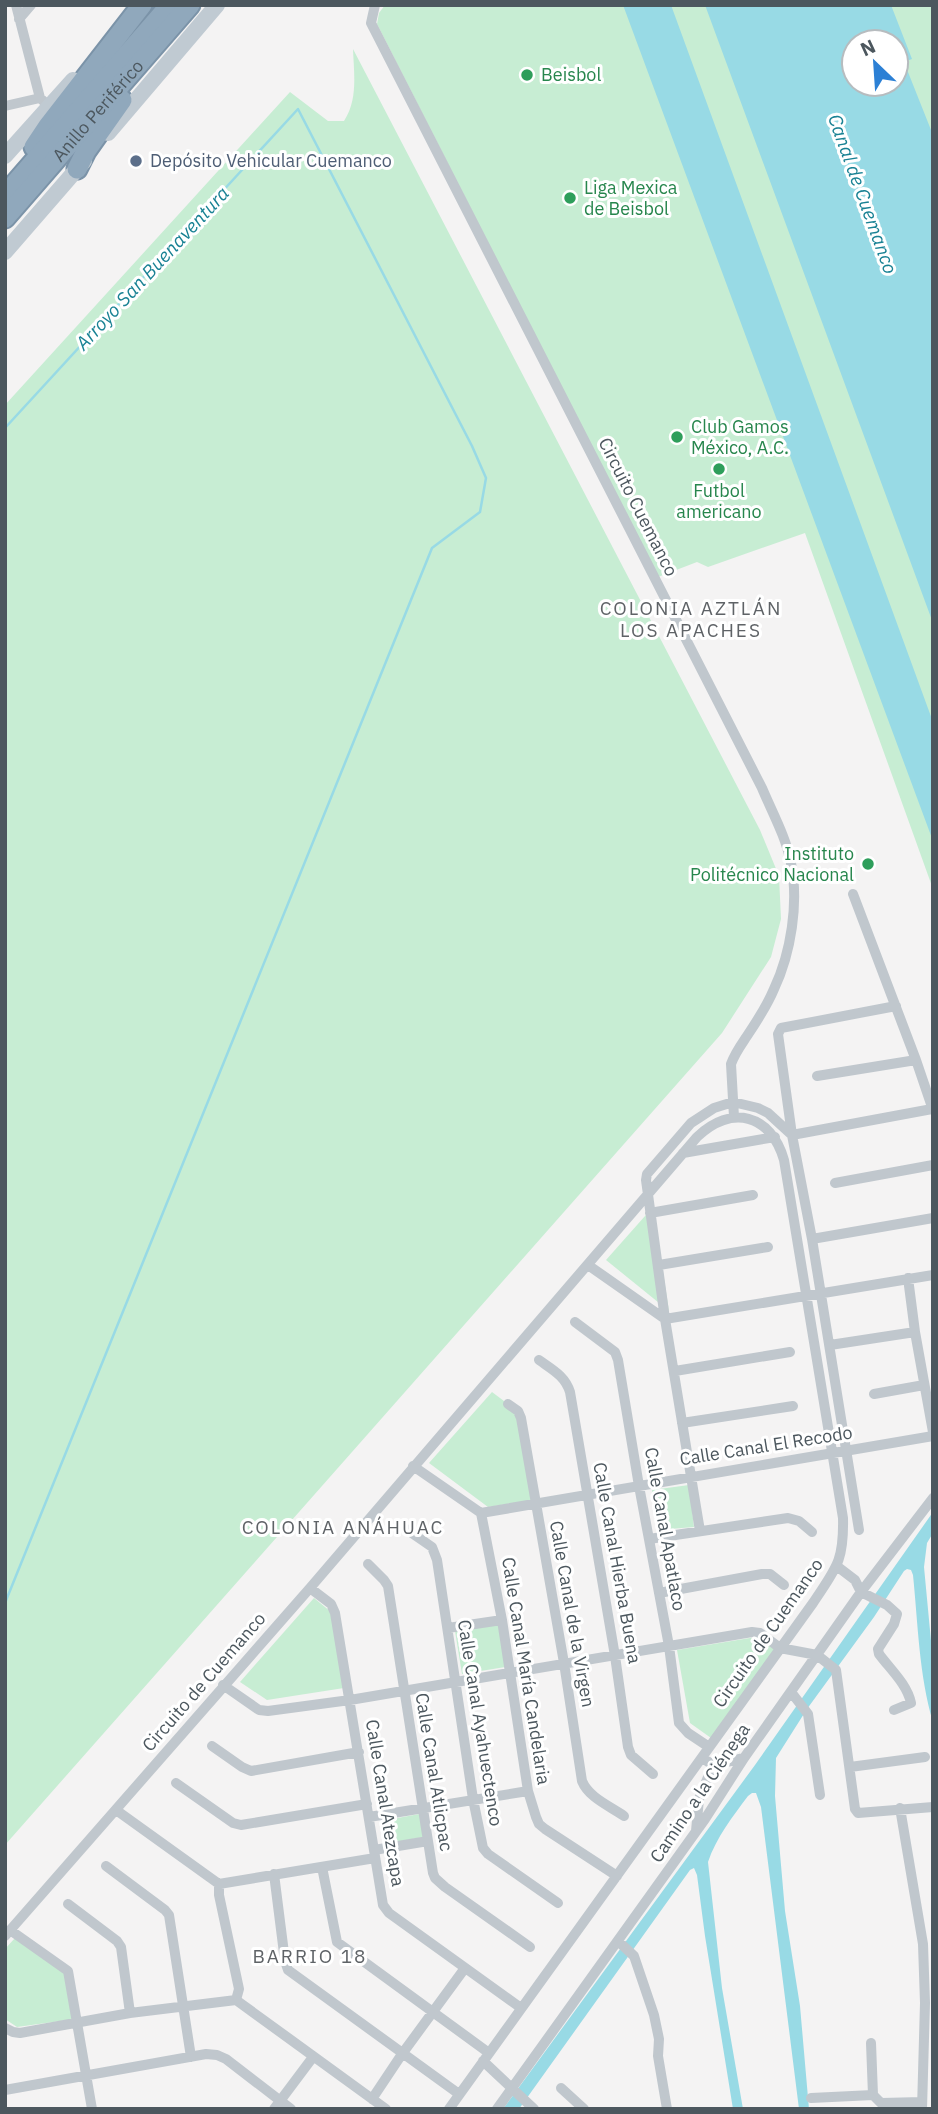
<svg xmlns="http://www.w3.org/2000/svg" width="938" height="2114" font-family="'IBM Plex Sans',sans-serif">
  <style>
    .green { fill: #c7edd3; fill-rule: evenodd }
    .water { fill: #98dae5; fill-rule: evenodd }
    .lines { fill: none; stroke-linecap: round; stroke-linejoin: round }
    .stream { stroke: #98dae5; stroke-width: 2.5 }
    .motorway-casing { stroke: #7b93a8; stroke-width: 23 }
    .minor { stroke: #c0c7cd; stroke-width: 10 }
    .secondary { stroke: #c0cad2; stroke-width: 16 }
    .motorway { stroke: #90a8bc; stroke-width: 19 }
    .leisure-dot { fill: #2e9e5b; stroke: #fff; stroke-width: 2.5 }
    .service-dot { fill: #5c6f8a; stroke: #fff; stroke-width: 2.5 }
    .labels { text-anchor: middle; stroke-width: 6; stroke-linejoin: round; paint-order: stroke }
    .leisure-label { font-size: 18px; fill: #27864d; stroke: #fff; text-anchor: start }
    .street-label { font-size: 18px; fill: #4c575e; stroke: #fff }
    .service-label { font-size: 18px; fill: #4e5e75; stroke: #fff; text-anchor: start }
    .water-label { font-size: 19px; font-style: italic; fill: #198294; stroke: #fff }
    .neighbourhood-label { font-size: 19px; letter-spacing: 2px; fill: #5f6367; stroke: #fff }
  </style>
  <rect width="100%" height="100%" fill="#f4f3f3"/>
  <!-- green -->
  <path class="green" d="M385,5H933V889L805,533L708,567L697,562L658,577L377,24L379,13ZM854,42H896V84H854Z
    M353,49L760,830L779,876L781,919L771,957L722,1033L5,1845V405L290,92L328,121H344C358,100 354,74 353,49Z
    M653,1207L669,1311L606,1260Z
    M492,1392L520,1413L533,1500L488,1507L429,1463Z
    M689,1485L694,1527L658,1530L652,1490Z
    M314,1598L331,1612L344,1688L267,1700L240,1682Z
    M504,1623L511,1666L462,1674L455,1631Z
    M762,1636L778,1646L711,1738L690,1723L677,1650Z
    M425,1813L429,1836L385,1844L381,1821Z
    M15,1938L66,1974L75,2019L17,2027L5,2019V1949Z"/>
  <!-- water -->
  <path class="water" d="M623,5H671L933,722V841Z
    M705,5H891L912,59L904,62L933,135V623ZM854,42H896V84H854Z
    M933,1512V1533L927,1543L924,1567L933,1662V1722C919,1675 918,1624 913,1575L911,1570L907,1569L904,1571L874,1617L807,1709L776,1758L775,1796L785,1911L800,2006L809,2109H799L761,1807L756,1793H752L748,1796C733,1816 716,1838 708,1862L722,1988L743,2109H733L705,1936L697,1875L694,1868L690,1870L519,2109H503L755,1765Z"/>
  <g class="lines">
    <!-- stream -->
    <path class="stream" d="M5,428L298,109L472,446L486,478L480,512L432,548L5,1603"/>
    <defs>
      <g id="motorway">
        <path d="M34,147L48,126L142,5"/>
        <path d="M77,169L86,151L122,100"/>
        <path d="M5,195L170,5"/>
        <path id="s1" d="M5,218L190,5"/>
      </g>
    </defs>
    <!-- motorway casing -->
    <use href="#motorway" class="motorway-casing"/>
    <!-- minor -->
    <path class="minor" d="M16,5L40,98L50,107
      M375,5L371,23L762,788C772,812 786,837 791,863C799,903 791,953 774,989C767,1006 757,1021 747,1036C741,1045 735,1053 731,1064L734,1117
      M19,19L31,5
      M5,106L40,98
      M853,894L916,1060L933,1110
      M896,1006L781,1028L778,1034L792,1135L932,1109
      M817,1076L916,1060
      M683,1153L775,1137
      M835,1183L933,1165
      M650,1213L753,1195
      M812,1239L933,1218
      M588,1265L665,1319L933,1275
      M659,1265L768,1247
      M908,1278L915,1332L933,1432
      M575,1322L615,1352L618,1360L639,1486L669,1646L679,1723L688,1733L709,1747
      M830,1345L915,1332
      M539,1360C553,1370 565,1376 570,1392L615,1656L628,1747L631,1755L653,1774
      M675,1371L790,1352
      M874,1394L924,1385
      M508,1404L518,1411L521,1418L564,1663L582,1781C589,1798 610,1806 624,1816
      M682,1423L793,1406
      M413,1466L481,1513L502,1620L528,1791L536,1817L539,1824L545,1829L617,1876
      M481,1513L933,1436
      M403,1527L432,1547L437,1560L473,1799L483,1848L488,1854L558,1903
      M700,1531L665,1319L646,1180L647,1174L691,1123L714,1108L733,1102L758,1108L768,1113L792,1135L812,1239L859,1530
      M649,1539L788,1518L799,1521L812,1532
      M368,1564L384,1580L388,1586L433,1873L435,1878L445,1887L530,1947
      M838,1567L855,1580L861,1592L887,1605L897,1614L894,1624L878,1649L879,1654C890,1669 907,1684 911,1703L894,1710
      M310,1588L331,1604L335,1613L383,1905L389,1913L521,2008
      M659,1593L762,1574H770L784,1585
      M448,1628L502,1620
      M223,1685L259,1710L268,1711L350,1700L752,1632L760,1633L780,1648L817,1655L836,1670L855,1809L858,1813L933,1807
      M791,1692L808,1714L820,1795
      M212,1746L242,1767L251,1771L359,1752
      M707,1761L713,1765L744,1758
      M850,1767L925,1757
      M176,1783L233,1823L241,1825L367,1804
      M900,1808L923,1944L925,2003L922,2109
      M116,1810L219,1884
      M369,1817L528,1791
      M696,1831L699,1799L713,1765
      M374,1850L428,1841
      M106,1866L165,1910L169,1915L191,2057
      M322,1867L337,1942L489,2053
      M274,1874L285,1961L288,1970L459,2094
      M219,1884L375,1858
      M219,1884V1895L239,1989L236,2000
      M68,1904L117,1941L121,1947L130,2013
      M10,1930L68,1971L92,2109
      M5,1936L310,1588L697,1137C731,1104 771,1114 784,1160L843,1518C844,1562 836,1568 813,1603L449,2109
      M618,1941L634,1956L654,2015L659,2039L658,2056L667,2109
      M5,2028L13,2032L20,2033L130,2013L236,2000L386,2109
      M483,2061L534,2109
      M561,2088L584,2109
      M5,2090L206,2054L217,2055L226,2059L291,2109
      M873,2095L881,2103L922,2102
      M811,2098L873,2095L871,2043
      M372,2099L402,2054L465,1968
      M274,2109L313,2057
      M497,2109L705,1819L744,1758L861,1592L933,1498"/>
    <!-- secondary -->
    <path class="secondary" d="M108,133L217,5
      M5,156L73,80
      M5,252L84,161"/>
    <!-- motorway -->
    <use href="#motorway" class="motorway"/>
  </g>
  <!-- markers -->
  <g class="leisure-dot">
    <circle cx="527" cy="75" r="7"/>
    <circle cx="570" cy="198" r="7"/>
    <circle cx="677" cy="437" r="7"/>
    <circle cx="719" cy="469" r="7"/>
    <circle cx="868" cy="864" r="7"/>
  </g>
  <circle class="service-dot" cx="136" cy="161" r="7"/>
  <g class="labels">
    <!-- leisure labels -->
    <g class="leisure-label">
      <text x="541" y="81">Beisbol</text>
      <text x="584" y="194">Liga Mexica<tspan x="584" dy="21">de Beisbol</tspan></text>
      <text x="691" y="433">Club Gamos<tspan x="691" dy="21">México, A.C.</tspan></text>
      <text x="719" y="497" text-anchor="middle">Futbol<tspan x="719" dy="21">americano</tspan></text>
      <text x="854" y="860" text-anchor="end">Instituto<tspan x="854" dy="21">Politécnico Nacional</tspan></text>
    </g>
    <!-- street labels -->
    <g class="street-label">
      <text dy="6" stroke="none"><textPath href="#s1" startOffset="142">Anillo Periférico</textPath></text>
      <text transform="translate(638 507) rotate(63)" y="6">Circuito Cuemanco</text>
      <text transform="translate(766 1446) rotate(-9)" y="6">Calle Canal El Recodo</text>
      <text transform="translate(665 1529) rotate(80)" y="6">Calle Canal Apatlaco</text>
      <text transform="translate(617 1563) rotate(80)" y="6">Calle Canal Hierba Buena</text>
      <text transform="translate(572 1614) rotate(80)" y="6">Calle Canal de la Virgen</text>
      <text transform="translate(768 1633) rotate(-55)" y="6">Circuito de Cuemanco</text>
      <text transform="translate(526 1671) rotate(81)" y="6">Calle Canal María Candelaria</text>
      <text transform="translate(204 1682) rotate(-49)" y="6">Circuito de Cuemanco</text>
      <text transform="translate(480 1723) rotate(81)" y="6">Calle Canal Ayahuectenco</text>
      <text transform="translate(434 1772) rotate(81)" y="6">Calle Canal Atlicpac</text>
      <text transform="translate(700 1793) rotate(-56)" y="6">Camino a la Ciénega</text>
      <text transform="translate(385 1803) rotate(81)" y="6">Calle Canal Atezcapa</text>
    </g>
    <!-- service labels -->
    <g class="service-label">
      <text x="150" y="167">Depósito Vehicular Cuemanco</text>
    </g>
    <!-- water labels -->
    <g class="water-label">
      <text transform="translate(863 194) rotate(70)" y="7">Canal de Cuemanco</text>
      <text transform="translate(152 268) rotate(-47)" y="7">Arroyo San Buenaventura</text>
    </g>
    <!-- neighbourhood labels -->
    <g class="neighbourhood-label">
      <text x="691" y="615">COLONIA AZTLÁN<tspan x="691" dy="22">LOS APACHES</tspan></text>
      <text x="343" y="1534">COLONIA ANÁHUAC</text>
      <text x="310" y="1963">BARRIO 18</text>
    </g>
  </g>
  <!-- border -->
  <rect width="938" height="2114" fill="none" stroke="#4c575e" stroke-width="14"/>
  <!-- north arrow -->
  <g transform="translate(875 63) rotate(335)"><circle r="33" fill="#ffffff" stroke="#b7bcbf" stroke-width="2"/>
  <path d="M0-5L12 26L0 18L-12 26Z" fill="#2c80d5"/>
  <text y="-10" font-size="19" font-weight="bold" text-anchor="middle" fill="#4c575e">N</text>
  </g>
</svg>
